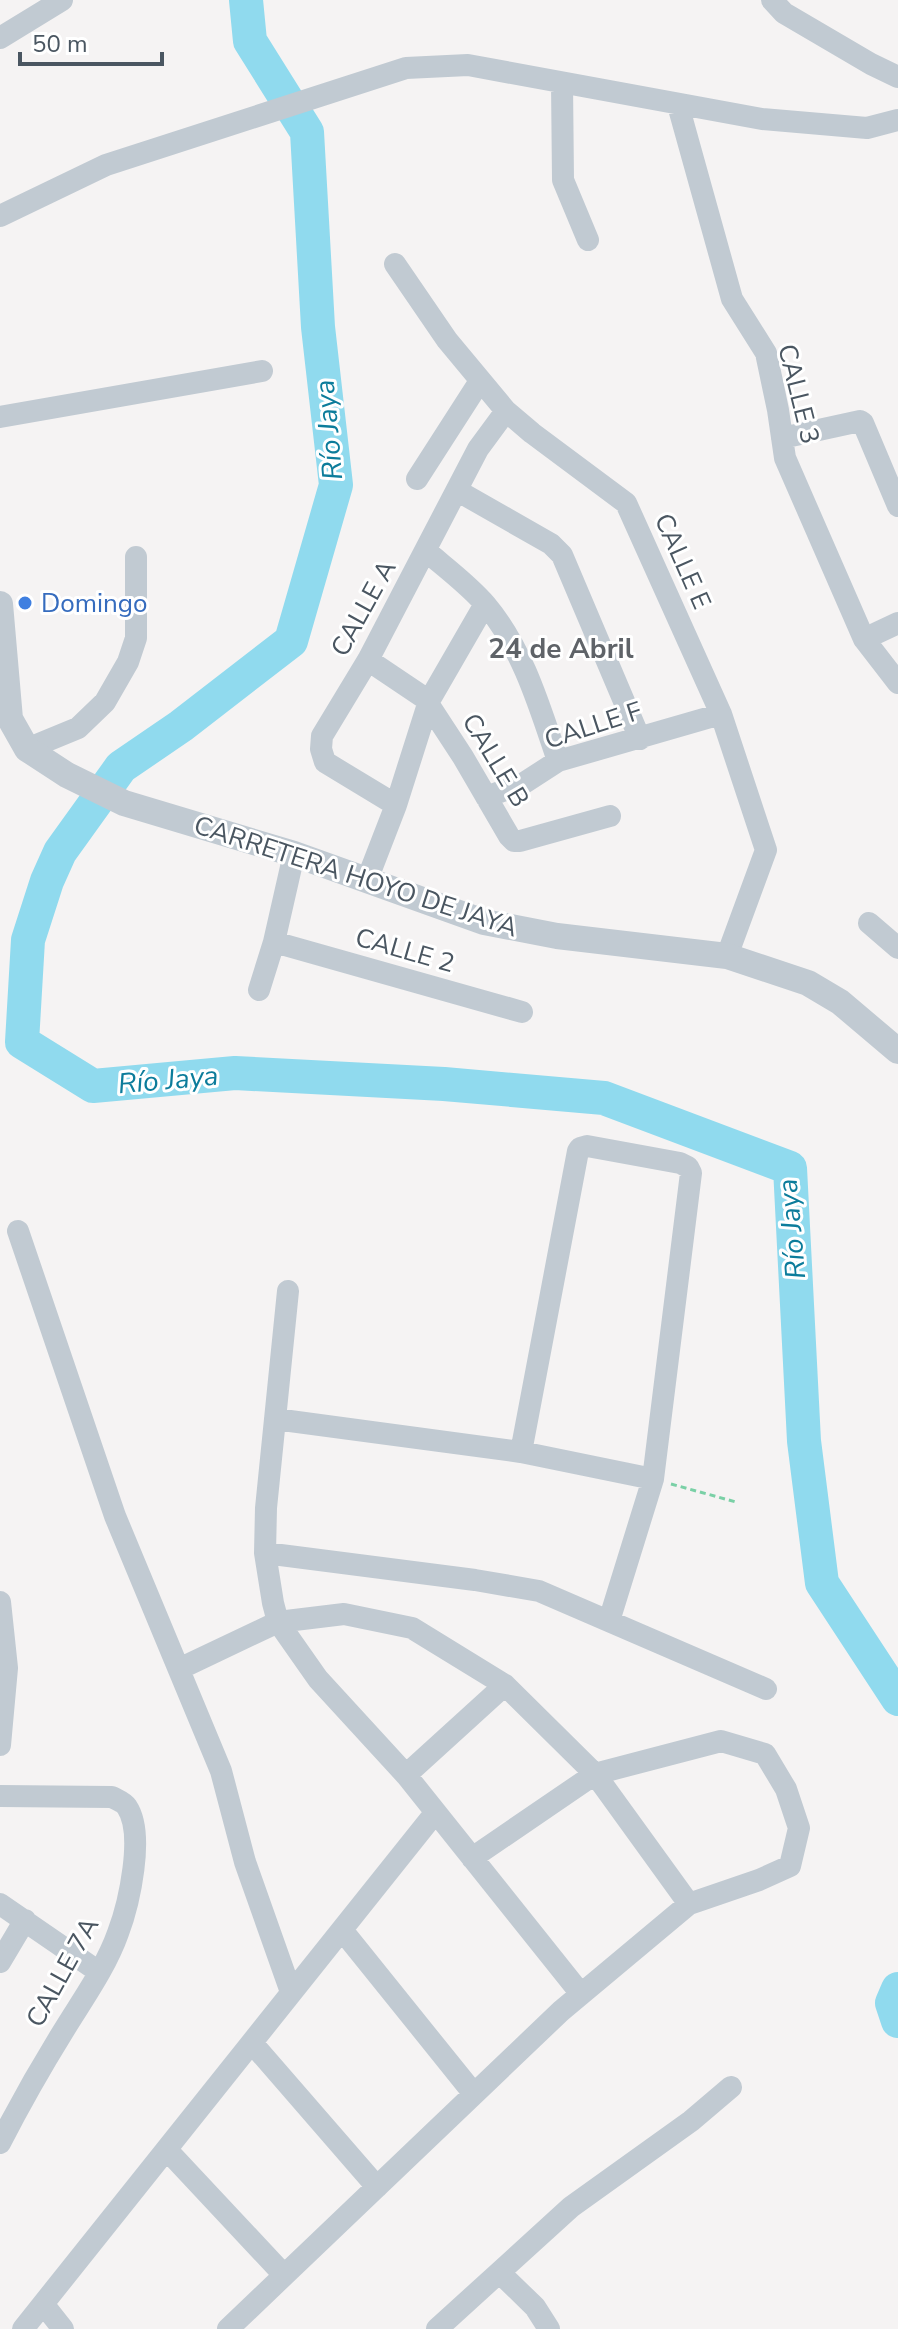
<svg xmlns="http://www.w3.org/2000/svg" width="898" height="2329" font-family="'Nunito Sans',sans-serif">
  <style>
    .lines { fill: none; stroke-linecap: round; stroke-linejoin: round }
    .river { stroke: #90daee; stroke-width: 34 }
    .path { stroke: #7ad0a6; stroke-width: 3; stroke-dasharray: 6 4; stroke-linecap: butt }
    .minor { stroke: #c1cad2; stroke-width: 22 }
    .tertiary { stroke: #c1cad2; stroke-width: 26 }
    .shop-dot { fill: #3f7fe0; stroke: #fff; stroke-width: 3 }
    .labels { text-anchor: middle; stroke-width: 6; stroke-linejoin: round; paint-order: stroke }
    .street-label { font-size: 26px; fill: #4a5661; stroke: #fff }
    .shop-label { font-size: 26px; fill: #366cbe; stroke: #fff; text-anchor: start }
    .water-label { font-size: 28px; font-style: italic; fill: #0c7c9b; stroke: #fff }
    .neighbourhood-label { font-size: 28px; font-weight: bold; fill: #5f6368; stroke: #fff }
  </style>
  <rect width="100%" height="100%" fill="#f5f3f3"/>
  <g class="lines">
    <!-- river -->
    <path class="river" d="M246,0L250,41L307,132L318,327L336,485L291,641L181,726L121,767L60,852L47,881L28,940L22,1042L93,1086L235,1073L444,1084L604,1098L790,1168L804,1441L822,1583L898,1699
      M898,1989L892,2003L898,2021"/>
    <!-- path -->
    <path class="path" d="M671,1484L736,1502"/>
    <!-- minor -->
    <path class="minor" d="M772,0L784,13L871,64L898,77
      M0,38L62,0
      M562,83L563,180L588,240
      M678,105L732,299L766,353L778,410L785,458L864,639L898,683
      M0,216L106,165L406,68L468,65L762,119L867,128L898,120
      M395,264L447,340L506,411L532,433L626,503L721,714L766,850L727,956
      M0,417L262,371
      M782,438L860,421L863,423L898,506
      M417,479L480,381
      M458,491L551,544L562,555L640,739
      M426,551C446,568 469,585 486,605C523,649 540,708 558,761
      M864,639L898,623
      M368,660L429,701
      M429,705L463,757L509,836L514,841H520L610,816
      M27,749L78,728L105,702L128,662L136,638V557
      M486,797L524,783L558,761L721,714
      M396,805L325,762L321,749L322,736L368,660L478,449L506,411
      M367,880L396,805L429,701L485,604
      M869,923L898,948
      M274,942L522,1012
      M259,990L274,942L294,854
      M18,1231L115,1516L221,1771L245,1862L291,1992
      M288,1291L266,1508L265,1553L273,1603L278,1622L318,1679L406,1775L581,1994
      M275,1419L521,1452L653,1479
      M521,1452L578,1151L580,1148L587,1146L680,1163L688,1167L691,1173L653,1479L609,1621
      M265,1553L475,1580L539,1591L766,1689
      M0,1602L7,1668L0,1745
      M179,1669L278,1622L344,1614L412,1628L505,1685L595,1774L689,1904
      M406,1775L505,1685
      M0,1796L112,1797C117,1800 124,1802 127,1807C145,1834 129,1904 118,1933C106,1967 83,1999 64,2030C41,2067 20,2104 0,2143
      M0,1904L99,1972
      M342,1930L474,2094
      M0,1962L25,1920
      M252,2043L377,2187
      M167,2150L284,2275
      M500,2273L535,2307L549,2329
      M44,2305L63,2329
      M23,2329L435,1813
      M228,2329L561,2011L689,1904L759,1880L790,1866L799,1828L786,1789L765,1754L721,1741L595,1774L472,1858
      M437,2329L571,2207L691,2121L731,2087"/>
    <!-- tertiary -->
    <path class="tertiary" d="M0,604L10,719L27,749L67,775L124,803L294,854L484,922L557,936L727,956L808,983L840,1002L898,1051"/>
  </g>
  <!-- markers -->
  <circle class="shop-dot" cx="25" cy="603" r="8"/>
  <g class="labels">
    <!-- street labels -->
    <g class="street-label">
      <text transform="translate(799 394) rotate(76)" y="9">CALLE 3</text>
      <text transform="translate(683 561) rotate(66)" y="9">CALLE E</text>
      <text transform="translate(363 608) rotate(-61)" y="9">CALLE A</text>
      <text transform="translate(593 725) rotate(-18)" y="9">CALLE F</text>
      <text transform="translate(496 760) rotate(59)" y="9">CALLE B</text>
      <text transform="translate(356 876) rotate(18)" y="9">CARRETERA HOYO DE JAYA</text>
      <text transform="translate(405 950) rotate(16)" y="9">CALLE 2</text>
      <text transform="translate(62 1972) rotate(-61)" y="9">CALLE 7A</text>
    </g>
    <!-- shop labels -->
    <g class="shop-label">
      <text x="41" y="612">Domingo</text>
    </g>
    <!-- water labels -->
    <g class="water-label">
      <text transform="translate(328 430) rotate(-95)" y="10">Río Jaya</text>
      <text transform="translate(168 1079) rotate(-5)" y="10">Río Jaya</text>
      <text transform="translate(791 1229) rotate(-95)" y="10">Río Jaya</text>
    </g>
    <!-- neighbourhood labels -->
    <g class="neighbourhood-label">
      <text x="561" y="658">24 de Abril</text>
    </g>
  </g>
  <!-- scale -->
  <path d="M20 52v12h142v-12" fill="none" stroke="#4a5661" stroke-width="4"/>
  <text x="32" y="52" font-size="24" fill="#4a5661" stroke="#ffffff" stroke-width="6" paint-order="stroke">50 m</text>
</svg>
